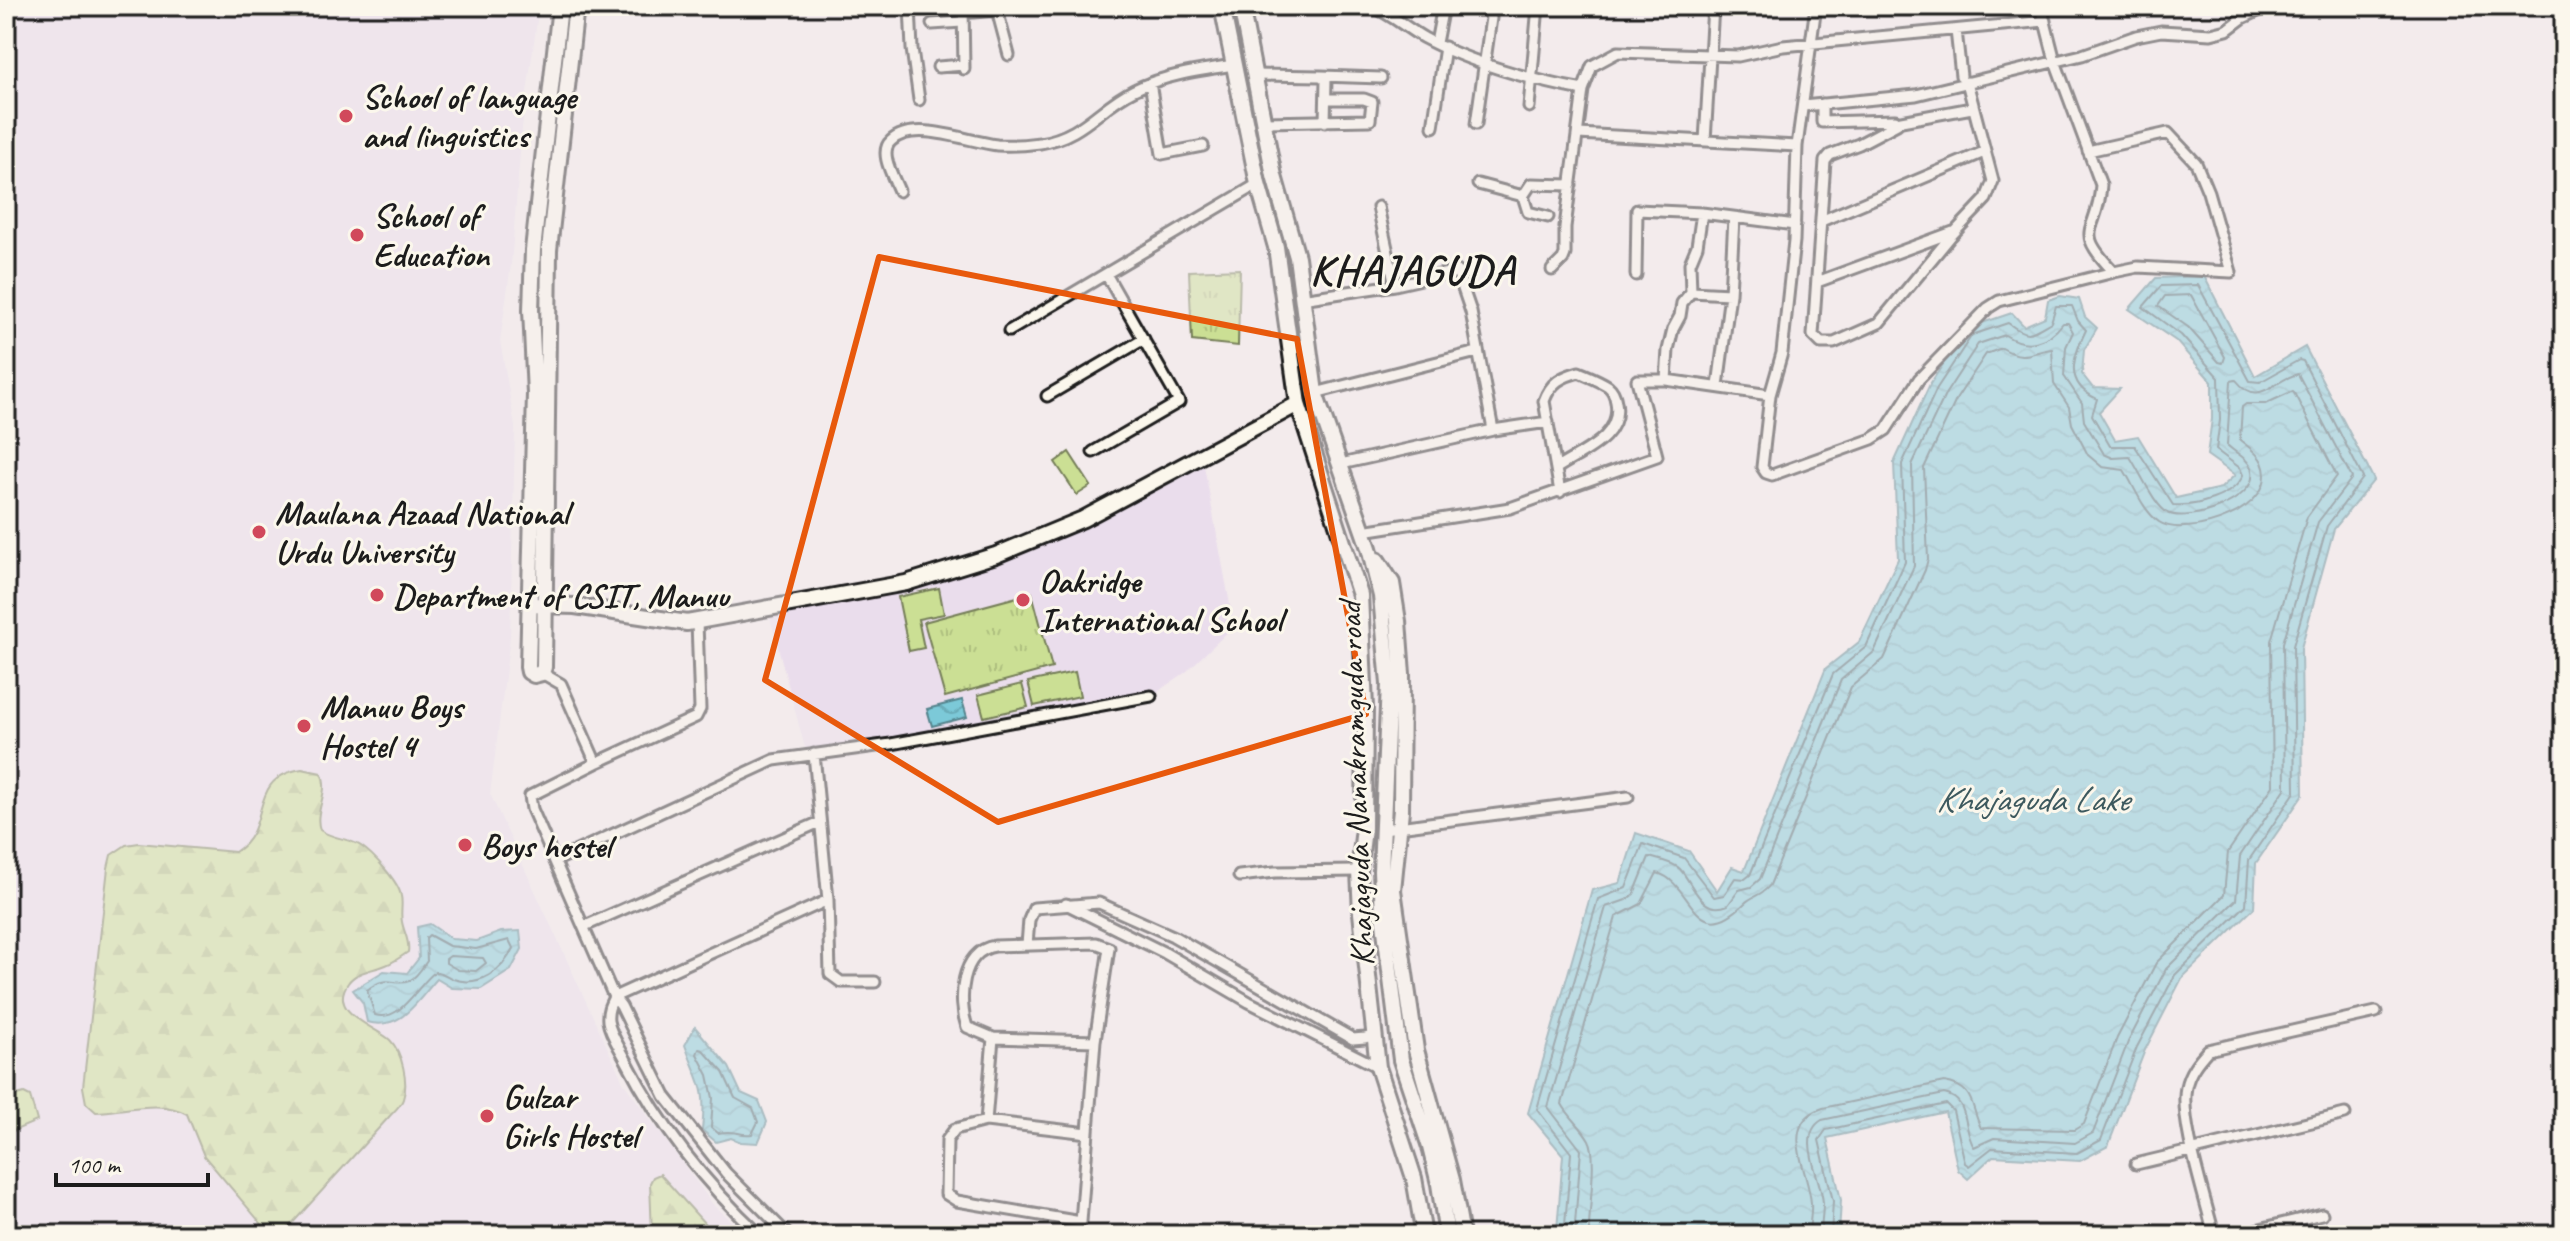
<svg xmlns="http://www.w3.org/2000/svg" width="2570" height="1241" font-family="Caveat,sans-serif">
  <style>
    .built { fill: #eaddec }
    .grass { fill: #cbdf94; stroke: #747e58; stroke-width: 2 }
    .forest { fill: url(#forest-firs); stroke: #747e58; stroke-width: 2 }
    .park { fill: url(#park-tufts); stroke: #747e58; stroke-width: 2 }
    .water { fill: url(#water-waves); stroke: #55848d; stroke-width: 2 }
    .lines { fill: none; stroke-linecap: round; stroke-linejoin: round }
    .shore { stroke: #426167; stroke-width: 2 }
    .street-casing { stroke: #1c1c1c; stroke-width: 15 }
    .secondary-casing { stroke: #1c1c1c; stroke-width: 20 }
    .street { stroke: #fbf7ec; stroke-width: 9 }
    .secondary { stroke: #fbf7ec; stroke-width: 14 }
    .marked { fill: none; stroke: #e8590c; stroke-width: 6; stroke-linejoin: round }
    .poi-dot { fill: #d1495b; stroke: #fbf7ec; stroke-width: 3 }
    .labels { text-anchor: middle; stroke-width: 6; stroke-linejoin: round; paint-order: stroke }
    .poi-label { font-size: 34px; font-weight: bold; fill: #1c1c1c; stroke: #fbf7ec; text-anchor: start }
    .street-label { font-size: 34px; fill: #1c1c1c; stroke: #fbf7ec }
    .water-label { font-size: 36px; font-style: italic; fill: #3d595e; stroke: #fbf7ec }
    .district-label { font-size: 42px; font-weight: bold; letter-spacing: 2px; fill: #1c1c1c; stroke: #fbf7ec }
  </style>
  <defs>
    <pattern id="forest-firs" width="22" height="20" patternUnits="userSpaceOnUse" patternTransform="scale(2)"><rect width="22" height="20" fill="#cbdf94"/><path d="M5 1l3.5 6h-7zM16 11l3.5 6h-7z" fill="#aebf7f"/></pattern>
    <pattern id="park-tufts" width="24" height="20" patternUnits="userSpaceOnUse" patternTransform="scale(2)"><rect width="24" height="20" fill="#cbdf94"/><path d="M3 7l-1-3M5 7V3M7 7l1-3M15 17l-1-3M17 17v-4M19 17l1-3" fill="none" stroke="#aebf7f"/></pattern>
    <pattern id="water-waves" width="16" height="10" patternUnits="userSpaceOnUse" patternTransform="scale(2)"><rect width="16" height="10" fill="#7bc9d8"/><path d="M0 5q4-4 8 0t8 0" fill="none" stroke="#6aacb9"/></pattern>
  </defs>
  <rect width="100%" height="100%" fill="#f3ebec"/>
  <filter id="ink" filterUnits="userSpaceOnUse"><feTurbulence type="fractalNoise" baseFrequency=".0125" numOctaves="2"/><feDisplacementMap in="SourceGraphic" scale="16" xChannelSelector="R" yChannelSelector="G"/><feConvolveMatrix kernelMatrix="1 2 1 2 8 2 1 2 1" color-interpolation-filters="sRGB"/></filter>
  <g filter="url(#ink)">
    <!-- built -->
    <path class="built" d="M6,6H539L522,127L511,264L500,341L515,427L510,636L490,794L624,1084L714,1206L746,1235H6Z
      M1202,455L1234,626L1186,672L1151,696L814,754L806,751L768,610L995,555Z"/>
    <!-- grass -->
    <path class="grass" d="M1069,452L1091,486L1077,495L1055,462Z
      M939,588L944,614L918,619L924,648L909,651L898,597Z
      M1075,672L1080,696L1034,706L1028,682Z
      M1022,684L1028,707L984,717L978,695Z
      M24,1093L30,1096L37,1121L6,1134V1098Z"/>
    <!-- forest -->
    <path class="forest" d="M302,769L321,773C331,791 313,811 320,830C332,839 349,838 361,846C373,854 399,882 401,896C403,904 400,913 402,922C404,933 410,941 408,952C401,957 394,962 386,965C374,970 356,971 348,983C327,1013 376,1027 390,1040C402,1052 409,1082 403,1099C401,1106 393,1112 388,1118L289,1227L281,1233L271,1235L204,1156L187,1114C159,1099 127,1111 96,1112L86,1103L83,1087L108,868L111,855L126,845L139,843L235,852C274,828 245,778 302,769Z
      M660,1174L715,1235H652L650,1183L653,1177Z"/>
    <!-- park -->
    <path class="park" d="M1240,269L1238,346L1192,341L1189,271Z
      M1032,593L1052,668L945,697L924,622Z"/>
    <!-- water -->
    <path class="water" d="M2204,276L2255,376L2305,347L2374,480L2334,529L2301,648L2303,795L2256,863L2254,908L2182,978L2145,1050L2108,1146L2080,1161L1993,1156L1968,1179L1958,1170L1945,1112L1827,1138L1841,1200L1839,1235H1563L1557,1230L1563,1155L1528,1113L1592,890L1620,883L1636,833L1689,851L1717,891L1732,867L1744,871L1826,668L1859,642L1898,559L1894,463L1930,384L1967,328L2012,313L2024,326L2045,317L2048,300L2060,296L2079,299L2085,317L2097,328L2084,350L2082,374L2093,388L2120,389L2099,412L2115,440L2138,436L2176,498L2221,488L2235,475L2207,455L2212,419V382L2176,341L2129,309L2156,278Z
      M962,700L967,717L932,726L927,709Z
      M430,924L452,939L477,941L501,932L520,931L522,949L511,970L481,989L452,988L437,979C416,1002 402,1031 367,1022L363,1003L353,990L384,971L407,973L419,958L417,927Z
      M695,1027L729,1067L741,1093L759,1101L767,1122L758,1143L741,1142L731,1138L716,1142L702,1130C707,1086 699,1084 685,1045Z"/>
    <g class="lines">
      <!-- shore -->
      <path class="shore" d="M2191,295L2225,357L2223,363L2219,362L2188,327L2158,306L2165,296Z
        M429,935L449,946L476,949L509,940L513,948C503,970 480,988 453,979C446,976 443,972 435,972C417,985 401,1023 375,1015L367,990C388,973 394,987 409,981C416,978 423,967 427,961L426,938Z
        M450,956L483,958L486,963L476,971L458,970L446,963V959Z
        M699,1049L703,1050L723,1072L735,1098L753,1108L758,1122L752,1134C738,1136 736,1129 718,1133L711,1127L713,1098L708,1075L697,1054Z
        M1567,1235L1565,1225L1571,1153L1537,1109L1598,899L1626,888L1643,844L1684,858L1714,897L1724,895L1735,878L1745,879L1750,875L1833,674L1866,647L1905,562L1902,464L1937,388L1972,335L2008,323C2028,338 2029,335 2051,322L2056,306H2072L2078,321L2086,330C2073,357 2063,383 2097,399L2092,415L2110,446H2135L2173,505C2194,507 2235,497 2243,475L2240,468L2216,450L2220,420L2219,378L2181,335L2143,307L2161,286L2198,285L2250,381L2260,382L2299,360L2303,361L2363,478L2327,526L2293,646L2295,792L2249,860L2246,905L2175,975L2137,1047L2101,1140L2077,1153L1992,1148L1969,1166L1965,1163L1953,1111L1946,1104L1826,1130L1819,1140L1833,1201L1831,1235
        M1577,1235L1575,1224L1581,1150L1548,1107L1606,907L1626,900L1634,894L1649,857C1659,860 1673,862 1680,869C1694,885 1701,916 1728,905L1739,890L1751,887L1760,879L1841,680L1874,652L1914,566L1912,465L1946,393L1978,344L2005,335C2026,349 2048,343 2063,323H2068L2073,332L2066,347L2064,376L2082,403L2084,421L2104,454L2113,458L2130,457C2139,470 2155,507 2168,513C2187,523 2258,501 2252,471C2250,459 2235,453 2227,445L2231,381L2236,380C2259,409 2274,379 2298,374L2352,478L2318,522L2283,643L2285,789L2240,856L2236,900L2166,969L2128,1042L2093,1133L2075,1143L1994,1138L1974,1147C1962,1129 1971,1099 1944,1094L1822,1120C1795,1136 1822,1179 1823,1203C1823,1214 1821,1224 1821,1235
        M1589,1235C1588,1213 1598,1156 1589,1140C1582,1127 1569,1117 1562,1104L1616,917L1641,904L1657,873C1693,882 1693,953 1745,903C1752,896 1763,895 1770,885L1851,687L1884,659L1925,570L1928,559L1924,468L1957,398L1986,354L2002,348C2026,362 2031,351 2052,349L2054,384L2069,407L2072,424L2088,455L2102,467L2124,470C2134,486 2143,511 2159,522C2185,540 2283,509 2262,462C2257,452 2248,447 2240,440L2242,407L2246,404H2265L2293,391L2337,476L2307,517L2271,641L2273,786L2228,852L2224,895L2156,963L2117,1038L2084,1124L2074,1130L1981,1128C1970,1106 1976,1087 1944,1082L1823,1108C1777,1123 1809,1171 1811,1203C1812,1213 1809,1225 1809,1235"/>
      <defs>
        <path id="street" d="M910,6L912,49L919,100
          M963,6L964,69
          M1371,6C1391,14 1405,27 1424,38C1468,62 1534,81 1583,90
          M1816,6L1797,146L1794,241L1782,353L1770,395L1762,467L1766,473L1772,475L1872,439L1886,430L1919,379L1988,308L1999,301L2114,272C2071,227 2098,235 2101,185L2055,61L2041,6
          M962,13L997,10L1009,55
          M932,24L962,22
          M1956,30L1961,76
          M1436,43L1443,6
          M938,67L964,65
          M1254,75L1321,76L1326,80L1325,122
          M1321,76L1381,78
          M1150,83L1162,154L1203,146
          M1822,104V122L1895,120L1897,124L1859,144L1830,155L1825,161L1813,335L1821,343H1834L1879,323L1951,236L1986,199L1993,181L1967,82
          M1803,106L1916,95L2082,55L2136,36L2161,31L2211,34L2227,30L2243,18L2269,6
          M1529,107L1538,6
          M1264,122L1370,120L1372,102L1364,99H1326
          M1896,122L1972,108
          M1476,124L1491,18L1486,6
          M1433,127L1445,47
          M1578,134L1797,146
          M1705,141L1713,6
          M2088,151L2168,133L2196,163L2208,192L2231,272L2138,267L2114,272
          M1478,184L1523,196L1528,212L1548,217
          M899,191C894,178 878,152 891,141C914,119 969,142 997,145C1012,146 1026,145 1040,143C1084,136 1099,107 1134,90C1164,75 1201,70 1234,65
          M1523,196L1531,184L1571,185
          M1378,207L1395,285
          M1821,221L1984,152
          M1552,270L1563,259L1565,254V227L1583,90L1592,66L1618,52L1738,56L1783,46L2045,21
          M1636,275L1637,210L1702,213L1795,225
          M1817,282L1953,232
          M1691,292L1730,294L1718,386
          M1730,294L1734,218
          M1301,299L1395,285L1457,271L1471,312L1493,430
          M1009,331L1258,184
          M1666,380L1668,350L1673,329L1680,316L1682,303L1691,292L1690,263L1697,246L1702,213
          M1315,393L1477,352
          M1047,396L1144,339
          M1093,452L1179,402L1106,274
          M1341,464L1493,430L1548,422
          M1557,468C1581,452 1623,438 1616,402C1615,395 1613,390 1608,386C1599,380 1588,376 1579,372C1561,377 1551,382 1544,401L1560,492
          M1363,531L1510,508L1657,456L1637,380H1666L1770,395
          M542,673L561,684L596,763L530,796L532,809L614,997L621,1006L665,1096L726,1173L788,1235
          M814,754L828,900L830,974L841,982H875
          M596,763L696,717L700,709L697,622
          M1383,829L1628,797
          M555,861L774,760L891,744L1151,696
          M1239,876L1275,872L1359,871
          M1066,904L1165,953L1249,1002L1378,1067
          M1034,908L1099,903L1173,936L1353,1039L1365,1038L1375,1035
          M585,926L820,822
          M1027,945L1029,920L1034,908
          M986,1121L993,1038L1095,1041L1109,948L1096,943L995,946C960,951 958,1001 967,1027L993,1038
          M1088,1133L986,1121L955,1129L947,1140L946,1194L957,1201L1081,1222L1095,1041
          M2136,1164L2345,1114
          M760,1235C706,1185 660,1126 626,1060C620,1048 610,1034 608,1021C607,1011 610,1005 614,997L828,900
          M2214,1235C2206,1200 2179,1120 2186,1087C2189,1072 2198,1061 2208,1050L2376,1012
          M2235,1235L2322,1214"/>
        <path id="secondary" d="M560,6L533,250L531,310L535,394L528,667L529,672L534,675L542,673L544,667L549,250L576,6
          M1222,6L1258,184L1276,247L1298,404L1360,595L1365,708L1364,828L1359,871L1361,913L1378,1067L1414,1178L1424,1235
          M1241,6L1274,176L1297,257L1315,393L1369,548L1381,596L1389,684L1381,871L1383,914L1401,1060L1430,1147L1439,1184L1447,1235
          M1377,560L1392,583L1398,621L1402,674L1401,810L1393,890L1416,1050L1452,1180L1462,1235
          M536,605L575,606L687,623L906,583L996,555L1083,519L1298,404"/>
      </defs>
      <!-- street casing -->
      <use href="#street" class="street-casing"/>
      <!-- secondary casing -->
      <use href="#secondary" class="secondary-casing"/>
      <!-- street -->
      <use href="#street" class="street"/>
      <!-- secondary -->
      <use href="#secondary" class="secondary"/>
    </g>
  </g>
  <!-- marked area -->
  <path d="M0 0H2570V1241H0ZM879,257L1297,339L1366,714L998,822L765,680Z" fill="#f3ebec" fill-opacity=".55" fill-rule="evenodd"/>
  <path class="marked" d="M879,257L1297,339L1366,714L998,822L765,680Z"/>
  <!-- markers -->
  <g class="poi-dot">
    <circle cx="346" cy="116" r="8"/>
    <circle cx="357" cy="235" r="8"/>
    <circle cx="259" cy="532" r="8"/>
    <circle cx="377" cy="595" r="8"/>
    <circle cx="1023" cy="600" r="8"/>
    <circle cx="304" cy="726" r="8"/>
    <circle cx="465" cy="845" r="8"/>
    <circle cx="487" cy="1116" r="8"/>
  </g>
  <g class="labels">
    <!-- poi labels -->
    <g class="poi-label">
      <text x="362" y="108">School of language<tspan x="362" dy="39">and linguistics</tspan></text>
      <text x="373" y="227">School of<tspan x="373" dy="39">Education</tspan></text>
      <text x="275" y="524">Maulana Azaad National<tspan x="275" dy="39">Urdu University</tspan></text>
      <text x="1039" y="592">Oakridge<tspan x="1039" dy="39">International School</tspan></text>
      <text x="393" y="607">Department of CSIT, Manuu</text>
      <text x="320" y="718">Manuu Boys<tspan x="320" dy="39">Hostel 4</tspan></text>
      <text x="481" y="857">Boys hostel</text>
      <text x="503" y="1108">Gulzar<tspan x="503" dy="39">Girls Hostel</tspan></text>
    </g>
    <!-- street labels -->
    <g class="street-label">
      <text transform="translate(1355 784) rotate(-92)" y="12">Khajaguda Nanakramguda road</text>
    </g>
    <!-- water labels -->
    <g class="water-label">
      <text x="2032" y="811">Khajaguda Lake</text>
    </g>
    <!-- district labels -->
    <g class="district-label">
      <text x="1413" y="284">KHAJAGUDA</text>
    </g>
  </g>
  <!-- margin -->
  <rect width="2570" height="1241" fill="none" stroke="#fbf7ec" stroke-width="32"/>
  <rect x="16" y="16" width="2538" height="1209" fill="none" stroke="#1c1c1c" stroke-width="3" filter="url(#ink)"/>
  <!-- scale -->
  <path d="M56 1173v12h152v-12" fill="none" stroke="#1c1c1c" stroke-width="4"/>
  <text x="68" y="1173" font-size="24" fill="#1c1c1c" stroke="#fbf7ec" stroke-width="6" paint-order="stroke">100 m</text>
</svg>
